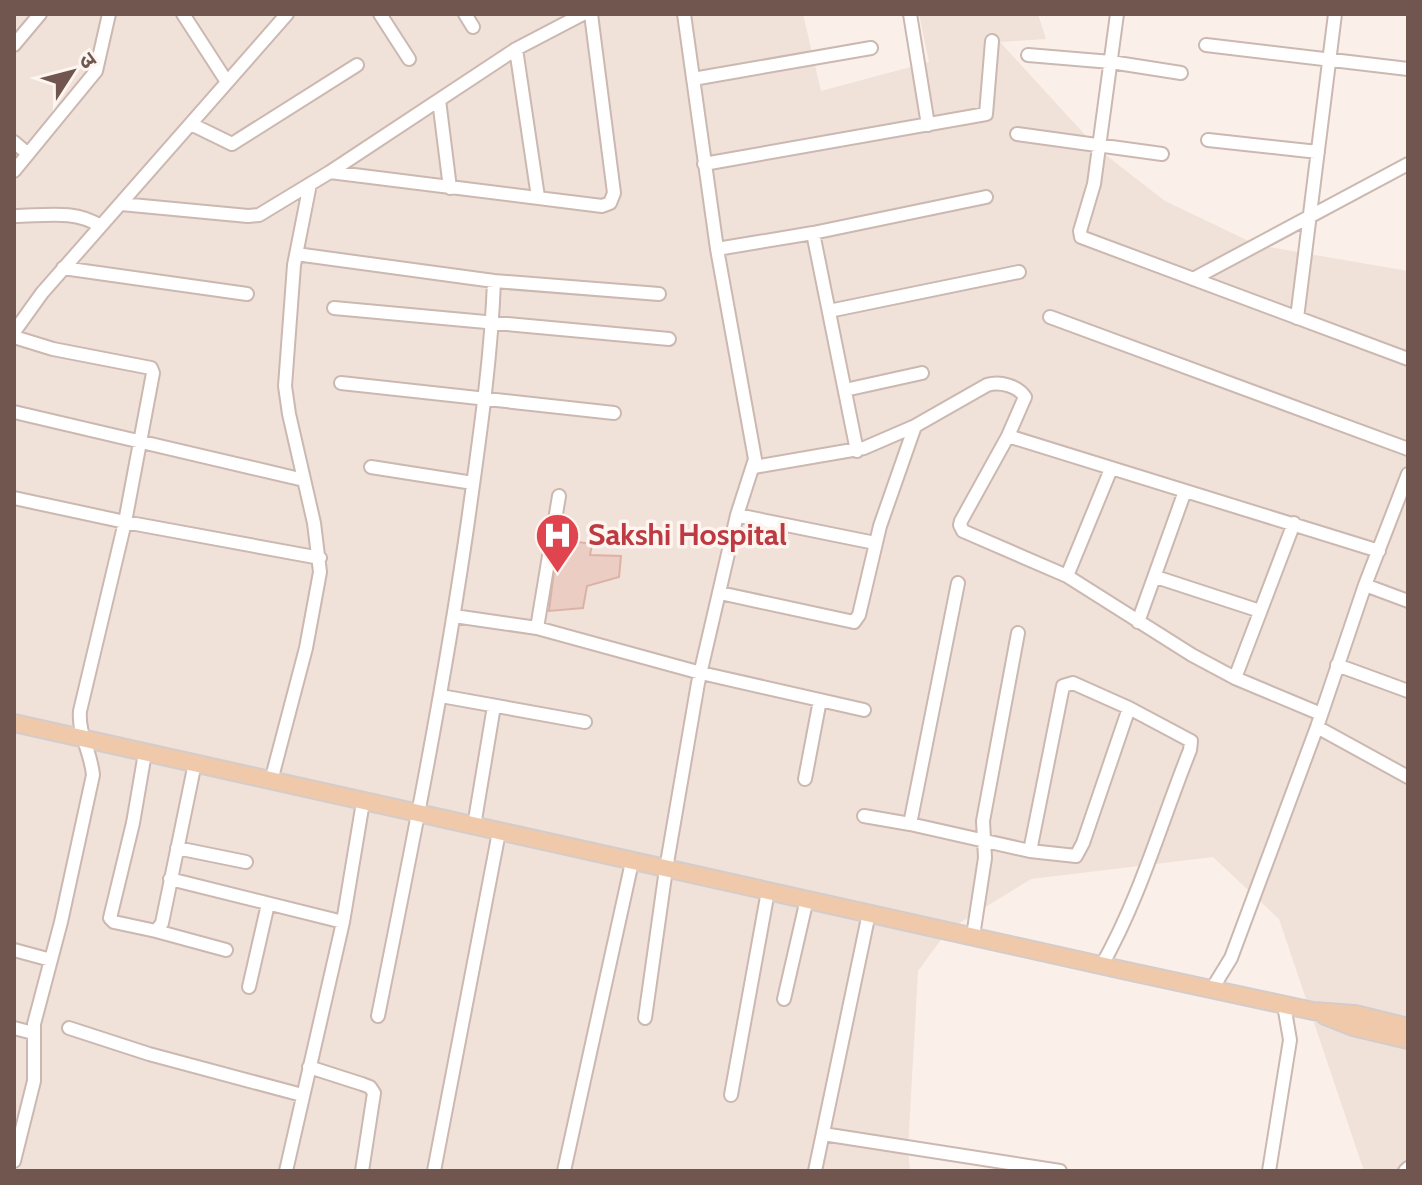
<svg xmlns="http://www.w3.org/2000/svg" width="1422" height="1185" font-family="Cabin,'Noto Sans Devanagari',sans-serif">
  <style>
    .residential { fill: #f0e1d9 }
    .building { fill: #eccdc4; stroke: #dcb2a7; stroke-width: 2 }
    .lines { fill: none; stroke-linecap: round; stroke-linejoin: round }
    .minor-casing { stroke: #cbb8b0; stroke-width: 16 }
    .major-casing { stroke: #d4ccca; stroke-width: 20 }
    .minor { stroke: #fff; stroke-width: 12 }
    .major { stroke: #f0c9aa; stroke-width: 16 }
    .labels { text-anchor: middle; stroke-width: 7; stroke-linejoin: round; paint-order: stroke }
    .health-label { font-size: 30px; font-weight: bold; fill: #be3a42; stroke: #fdf5ef; text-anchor: start }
  </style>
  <rect width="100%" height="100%" fill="#faf0e9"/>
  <!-- residential -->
  <path class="residential" d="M14,14H803L821,91L929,62L919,14H1038L1046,39L1000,42L1098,149L1165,201L1257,245L1408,271V1171H1364L1279,919L1213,857L1031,879L948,930L918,971L908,1149L910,1171H14Z"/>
  <!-- building -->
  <path class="building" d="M558,539L592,544L590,555L621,556L619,577L587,586L583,608L549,611Z"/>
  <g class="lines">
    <defs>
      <path id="minor" d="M183,14L227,82
        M380,14L409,59
        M465,14L473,27
        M910,14L928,125
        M1117,14L1094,184L1080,231L1081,237L1408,359
        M14,45L40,14
        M1206,45L1408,69
        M516,49L538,197
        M1028,55L1111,62L1181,73
        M693,79L871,48
        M439,100L450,188
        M191,124L232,144L357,65
        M1017,134L1162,154
        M1208,140L1318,152
        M14,142L28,154
        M704,164L986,114L992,41
        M14,171L96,71L109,14
        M330,172L602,206L610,203L614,193L591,14
        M121,204L248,216L259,215L330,172L516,49L583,14
        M14,216C43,216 75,209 100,226
        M813,233L857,451
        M717,249L813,233L986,197
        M296,254L494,281L659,294
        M63,268L247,294
        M1193,279L1408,164
        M334,308L669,339
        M829,311L1019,272
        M1050,317L1408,449
        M1297,318L1335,14
        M14,332L42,293L287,14
        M14,337L53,349L151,368L153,373L125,522L80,711C78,734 91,752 93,775L61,922L34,1024V1081L14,1161
        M341,383L614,413
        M845,390L922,373
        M14,412L304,480
        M1008,436L961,521L960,525L963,531L1067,576L1192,655L1235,678L1321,714
        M371,467L473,483
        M754,467L864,448L915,426L987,385C1000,381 1018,386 1025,397L1008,436L1379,551
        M14,498L125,522L320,558
        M737,515L875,543
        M1067,576L1111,469
        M1156,577L1260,611
        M1365,585L1408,601
        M720,593L854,622L859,615L880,526L915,426
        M454,616L537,628L701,673L864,710
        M1138,622L1185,491
        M537,628L559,496
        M1337,665L1408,691
        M1235,678L1294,523
        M441,696L585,722
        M1317,727L1408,777
        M145,753L133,823L110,918L114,922L156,931L162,923L195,763
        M805,779L820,700
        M271,781L306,648L320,572L314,523L289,414L285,386L294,265L310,184
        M864,816L910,824L1030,851L1076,856L1083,843L1129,708
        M910,824L958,583
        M474,826L494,706
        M177,848L246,862
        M1030,851L1063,686L1073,683L1129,708L1191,741L1190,750C1161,822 1140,898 1102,965
        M170,879L343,922
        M156,931L226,950
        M973,936L985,858L983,821L1018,633
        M14,950L51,960
        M249,987L268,904
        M1212,989L1231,958L1317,727L1365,585L1408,474
        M784,999L807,899
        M378,1016C411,852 444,688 468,521C479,441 491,362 494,281
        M645,1018L666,869L698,683L737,515L755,459L717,249L684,14
        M14,1028L33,1033
        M69,1028L149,1054L302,1095
        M309,1067L362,1084L370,1087L374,1093L362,1171
        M731,1095L768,891
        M823,1134L1060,1171
        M286,1171L343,922L363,802
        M434,1171L499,832
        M564,1171L632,862
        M815,1171L869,913
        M1269,1171L1290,1040L1284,1005
        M1405,1171L1408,1168"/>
      <path id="major" d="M14,723L1127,971L1313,1011L1355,1014L1408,1027
        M1325,1016L1353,1027L1408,1040"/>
    </defs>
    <!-- minor casing -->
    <use href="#minor" class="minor-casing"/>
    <!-- major casing -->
    <use href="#major" class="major-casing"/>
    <!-- minor -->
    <use href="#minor" class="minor"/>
    <!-- major -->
    <use href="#major" class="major"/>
  </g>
  <!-- icons -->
  <defs>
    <symbol id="hospital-pin" viewBox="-11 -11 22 30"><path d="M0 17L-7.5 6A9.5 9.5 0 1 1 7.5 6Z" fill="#e0444e" stroke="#fdf5ef"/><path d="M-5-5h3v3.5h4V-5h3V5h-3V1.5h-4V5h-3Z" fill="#fff"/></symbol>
  </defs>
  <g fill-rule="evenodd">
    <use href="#hospital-pin" x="532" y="510" width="51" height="69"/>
  </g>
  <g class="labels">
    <!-- health labels -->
    <g class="health-label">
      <text x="588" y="545">Sakshi Hospital</text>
    </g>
  </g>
  <!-- border -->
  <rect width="1422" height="1185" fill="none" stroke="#715650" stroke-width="32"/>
  <!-- north arrow -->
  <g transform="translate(72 72) rotate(54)" stroke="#fdf5ef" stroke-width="6" paint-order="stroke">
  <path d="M0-6L14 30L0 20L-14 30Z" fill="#715650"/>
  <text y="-12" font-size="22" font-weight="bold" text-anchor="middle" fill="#715650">उ</text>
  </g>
</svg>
